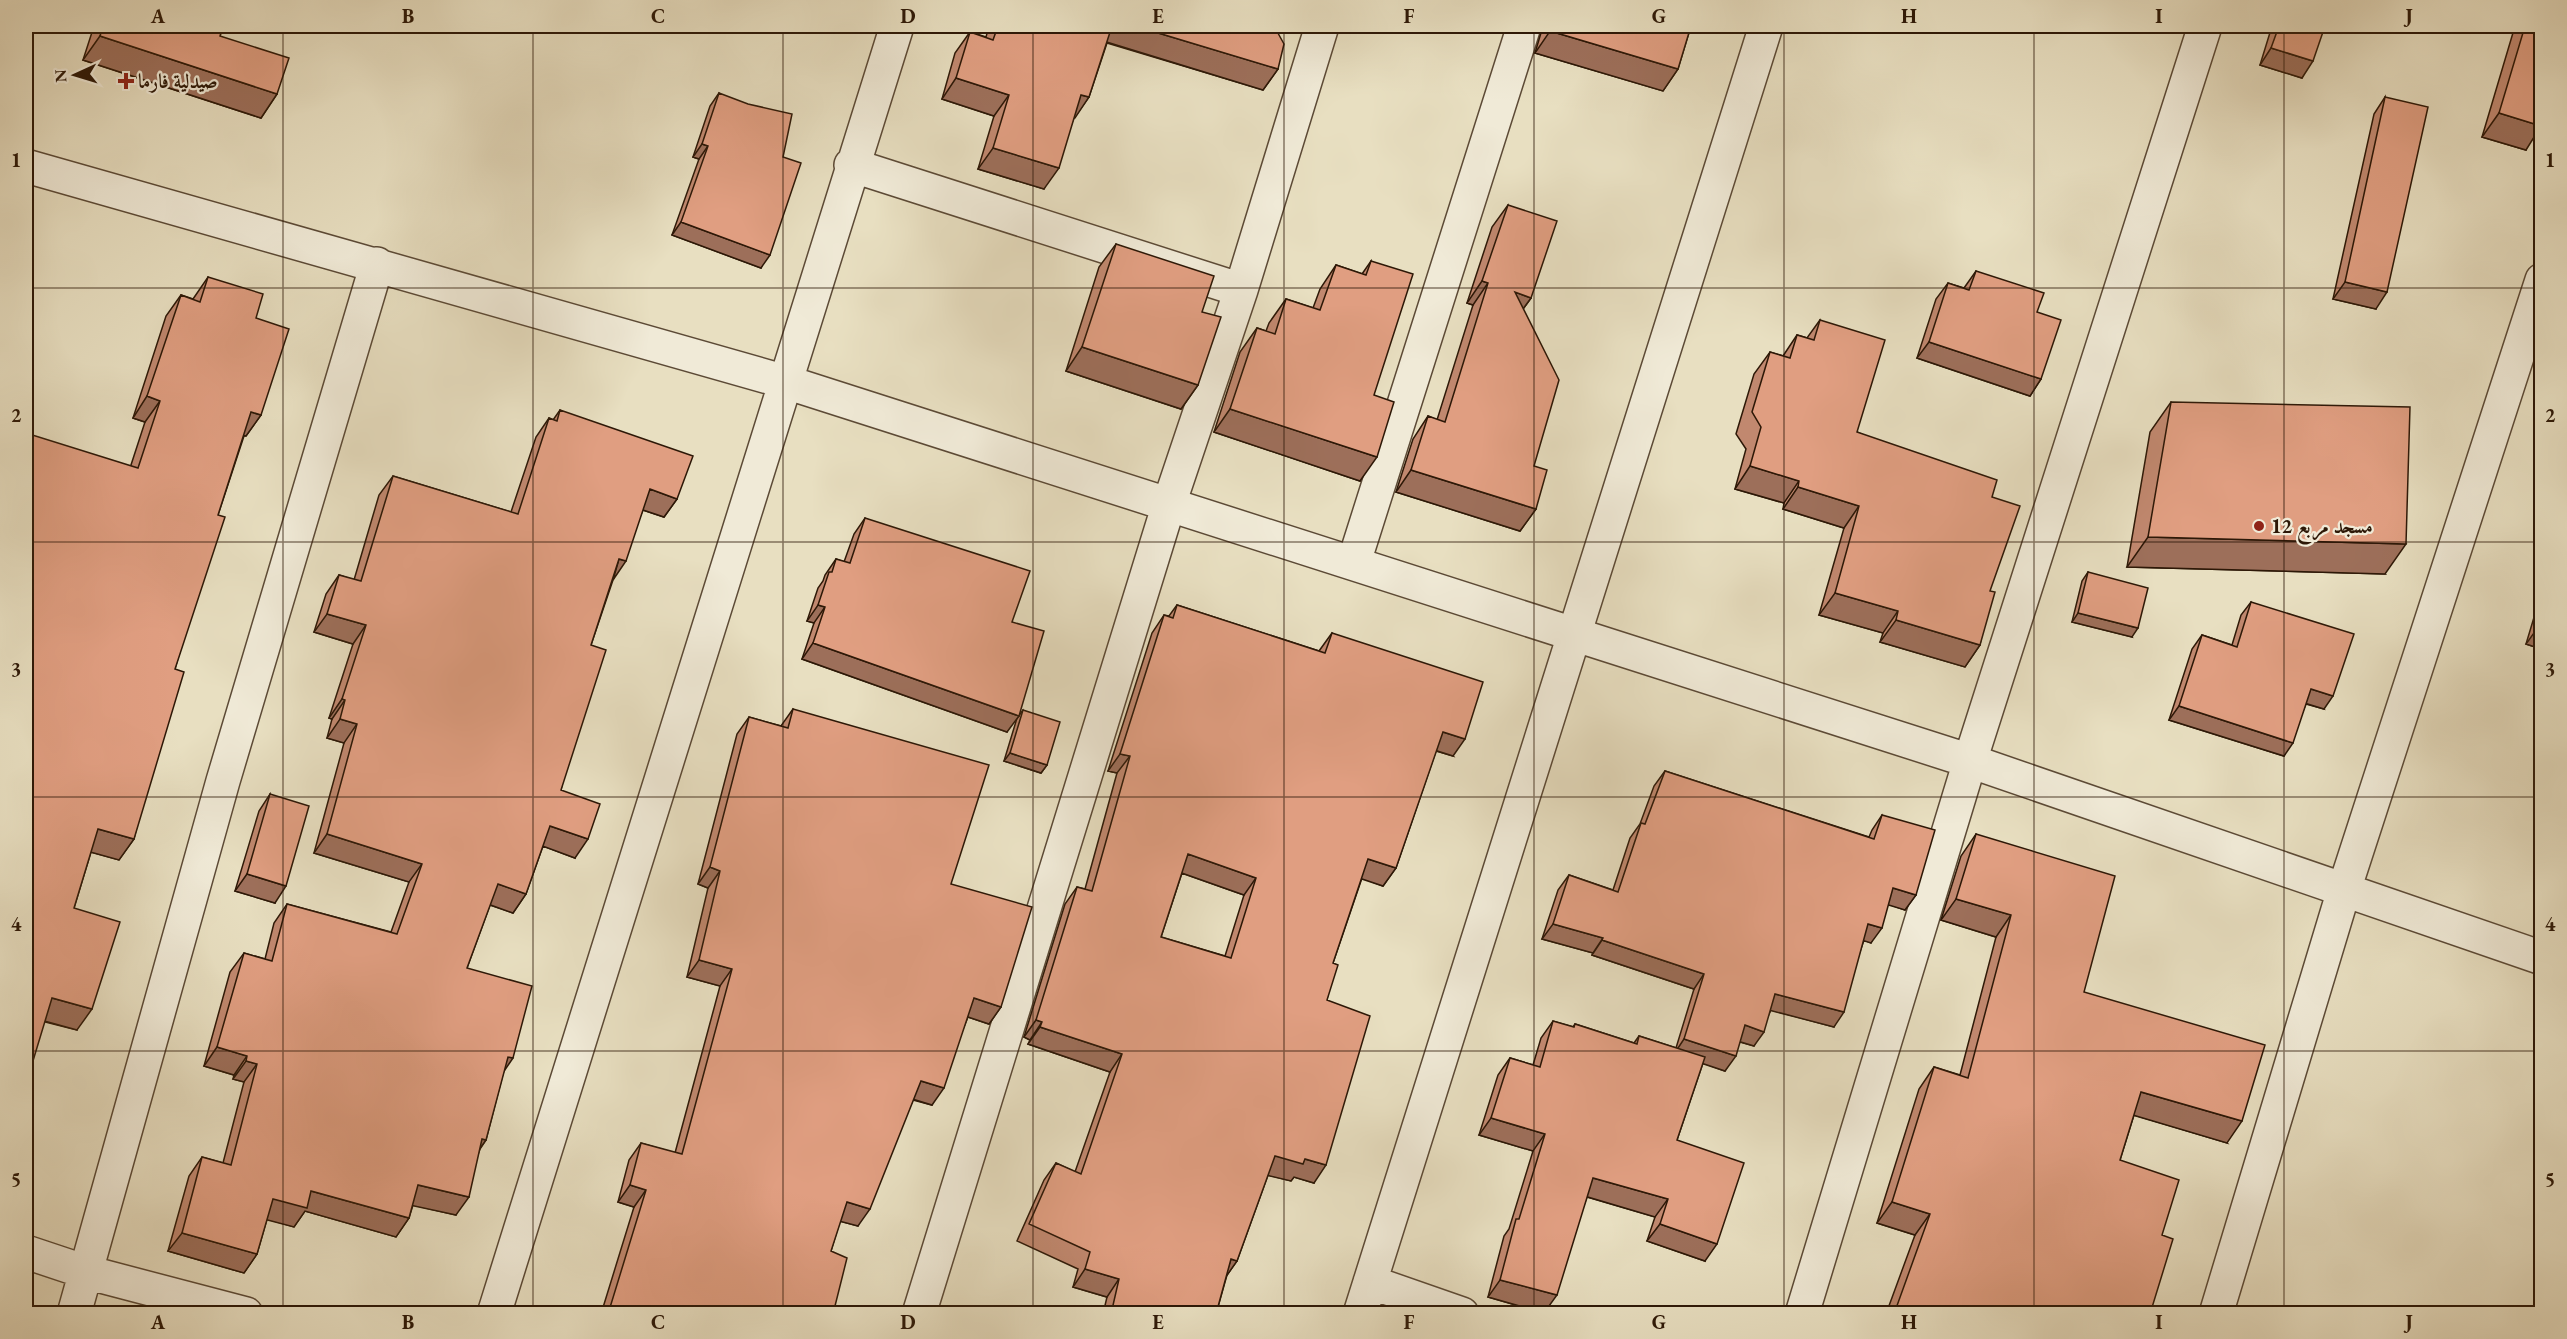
<svg xmlns="http://www.w3.org/2000/svg" width="2567" height="1339" font-family="'EB Garamond',Amiri,serif">
  <style>
    .lines { fill: none; stroke-linecap: round; stroke-linejoin: round }
    .street-casing { stroke: #5c4a36; stroke-width: 36 }
    .street { stroke: #f0ead7; stroke-width: 33 }
    .wall { fill: #c1886f; stroke: #2d1807; stroke-width: 1.5; fill-rule: evenodd }
    .shaded-wall { fill: #9d6f5a; stroke: #2d1807; stroke-width: 1.5 }
    .building { fill: #e09e81; stroke: #2d1807; stroke-width: 1.5; fill-rule: evenodd }
    .grid { fill: none; stroke: #2d1807; stroke-width: 1.5; stroke-opacity: 0.55 }
    .poi-dot { fill: #8f2418; stroke: #f0ead7; stroke-width: 2 }
    .labels { text-anchor: middle; stroke-width: 4.5; stroke-linejoin: round; paint-order: stroke }
    .poi-label { font-size: 20px; font-weight: bold; fill: #2d1807; stroke: #f0ead7; text-anchor: start }
    .neatline { fill: none; stroke: #2d1807; stroke-width: 2 }
    .grid-label { font-size: 20px; text-anchor: middle; font-weight: bold; fill: #2d1807 }
  </style>
  <rect width="100%" height="100%" fill="#e8dfc1"/>
  <filter id="stains"><feTurbulence type="fractalNoise" baseFrequency=".00333" numOctaves="4"/><feColorMatrix values="0 0 0 0 .2 0 0 0 0 .09 0 0 0 0 .02 0 0 0 .5 -.17"/></filter>
  <radialGradient id="worn" r=".72"><stop offset=".6" stop-color="#630" stop-opacity="0"/><stop offset="1" stop-color="#630" stop-opacity=".3"/></radialGradient>
  <g class="lines">
    <defs>
      <path id="street" d="M851,165L1241,290
        M26,166L786,382L1970,761L2542,958
        M1354,562L1524,26
        M26,1252L86,1272L246,1314
        M1370,1282L1462,1314
        M74,1314L223,781L377,264
        M494,1314L897,26
        M919,1314L1169,504L1241,290L1322,26
        M1360,1314L1766,26
        M1802,1314L1970,761L2205,26
        M2216,1314L2344,890L2542,280"/>
    </defs>
    <!-- street casing -->
    <use href="#street" class="street-casing"/>
    <!-- street -->
    <use href="#street" class="street"/>
  </g>
  <!-- wall -->
  <path class="wall" d="M94,26H223L220,36L277,94L261,118L83,60Z
    M989,26H1274L1278,69L1263,90L1107,43L1089,97L1074,118L1044,189L978,169L994,116L942,99L955,53L970,32L986,37Z
    M1543,26H1691L1678,69L1663,91L1535,53Z
    M2272,26H2325L2302,78L2260,65Z
    M2515,26H2541L2526,150L2482,137Z
    M719,93L783,157L761,268L672,235L699,159L693,157L710,106Z
    M2385,97L2376,309L2333,299L2374,114Z
    M1508,205L1531,298L1523,309L1536,509L1520,531L1396,492L1413,439L1428,416L1437,420L1473,305L1467,303L1492,227Z
    M1116,244L1202,312L1198,385L1181,409L1066,371L1099,267Z
    M1371,261L1374,395L1360,481L1214,432L1240,352L1257,328L1266,331L1269,323L1286,299L1313,308L1320,289L1336,265L1362,274Z
    M1976,271L2037,312L2041,379L2030,396L1917,358L1936,299L1948,283L1964,288Z
    M208,277L256,318L261,415L246,436H244L218,515L175,669L134,839L119,860L91,852L74,908L77,1030L45,1022L131,465L145,422L133,418L166,316L181,295L193,299Z
    M1820,320L1857,432L1992,497L1990,591L1980,645L1965,667L1880,642L1883,633L1819,615L1844,528L1783,509L1784,503L1735,489L1746,449L1736,434L1754,374L1770,352L1783,356L1797,335L1807,338Z
    M2171,402L2385,574L2127,567L2150,432Z
    M560,410L677,499L664,517L643,510L613,580L591,645L561,790L575,858L543,846L526,894L513,913L490,905L467,968L504,1070L486,1140L480,1149L456,1215L413,1205L409,1218L396,1237L305,1211L294,1227L267,1219L257,1254L244,1273L168,1251L189,1176L202,1157L223,1163L244,1082L233,1079L234,1075L204,1066L230,972L244,953L265,959L274,923L287,904L391,932L409,882L314,853L344,743L327,738L332,719L329,718L353,644L314,632L326,594L339,575L354,580L379,495L393,476L511,512L536,437L549,418L553,420Z
    M865,518L1012,622L1007,732L802,659L814,623L807,621L818,588L823,581L825,575L836,559L844,562L854,534Z
    M2088,572L2132,637L2072,622L2082,581Z
    M2541,594V649L2526,644Z
    M2251,602L2324,709L2306,704L2284,756L2169,720L2192,649L2202,635L2232,645L2241,615Z
    M1177,605L1319,651L1332,633L1453,756L1436,751L1396,868L1383,886L1362,878L1333,963L1327,1000L1314,1183L1294,1177L1291,1181L1268,1175L1237,1261L1227,1275L1216,1314H1103L1107,1297L1073,1287L1078,1269L1017,1241L1044,1180L1056,1163L1075,1172L1110,1072L1028,1044L1030,1040L1024,1037L1065,904L1077,887L1085,889L1117,773L1108,771L1152,633L1164,615L1169,616ZM1182,873L1244,895L1225,956L1161,937Z
    M793,709L951,884L1001,1007L989,1024L968,1017L932,1105L913,1100L858,1226L840,1221L831,1251L833,1314H601L634,1207L618,1202L629,1160L641,1143L675,1153L720,986L687,977L708,888L698,884L737,734L749,717L781,726Z
    M1023,710L1047,765L1041,773L1004,761L1017,718Z
    M1665,771L1869,837L1872,830L1882,815L1916,895L1905,910L1888,904L1871,943L1864,940L1834,1027L1771,1010L1754,1046L1740,1042L1725,1071L1703,1063L1677,1140L1705,1261L1647,1241L1655,1217L1587,1197L1544,1313L1488,1297L1504,1236L1509,1229L1533,1151L1479,1135L1498,1075L1510,1058L1533,1065L1541,1038L1553,1021L1573,1027L1575,1024L1634,1043L1639,1036L1676,1048L1694,989L1592,955L1593,953L1542,939L1558,890L1569,875L1613,890L1630,838L1640,824L1654,786Z
    M270,794L275,903L235,891L259,811Z
    M1976,834L2084,992L2227,1143L2134,1115L2120,1160L2162,1235L2150,1314H1886L1915,1235L1877,1223L1919,1089L1934,1067L1960,1075L1996,937L1941,920L1961,856Z"/>
  <!-- shaded-wall -->
  <path class="shaded-wall" d="M1110,26H1135L1278,69L1263,90L1100,40Z
    M1550,31L1678,69L1663,91L1535,53Z
    M100,36L277,94L261,118L83,60Z
    M2271,48L2313,61L2302,78L2260,65Z
    M956,78L1009,95L994,116L942,99Z
    M1081,95L1089,97L1075,118L1067,116Z
    M2499,113L2541,126L2526,150L2482,137Z
    M702,144L708,146L699,159L693,157Z
    M993,148L1059,168L1044,189L978,169Z
    M681,222L770,255L761,268L672,235Z
    M1482,281L1488,283L1473,305L1467,303Z
    M2345,282L2387,292L2376,309L2333,299Z
    M1515,292L1531,298L1515,320Z
    M1929,342L2041,379L2030,396L1917,358Z
    M1082,347L1198,385L1181,409L1066,371Z
    M147,396L160,401L145,422L133,418Z
    M1230,409L1377,457L1360,481L1214,432Z
    M251,412L261,415L246,436L236,434Z
    M1750,466L1799,481L1784,503L1735,489Z
    M1411,470L1536,509L1520,531L1396,492Z
    M1798,487L1859,506L1844,528L1783,509Z
    M650,489L677,499L664,517L637,508Z
    M2148,537L2406,544L2385,574L2127,567Z
    M619,559L626,561L613,580Z
    M1835,593L1898,611L1883,633L1819,615Z
    M818,605L825,607L814,623L807,621Z
    M2078,613L2138,628L2132,637L2072,622Z
    M327,614L366,625L353,644L314,632Z
    M1896,620L1980,645L1965,667L1880,642Z
    M2541,623V649L2526,644Z
    M813,643L1019,716L1007,732L802,659Z
    M2311,689L2333,696L2324,709L2301,702Z
    M342,699L345,700L332,719L329,718Z
    M2179,706L2293,743L2284,756L2169,720Z
    M340,719L357,724L344,743L327,738Z
    M1443,732L1465,739L1453,756L1431,749Z
    M1010,753L1047,765L1041,773L1004,761Z
    M1120,754L1130,756L1117,773L1108,771Z
    M550,826L588,839L575,858L537,844Z
    M98,829L134,839L119,860L83,850Z
    M327,834L422,864L409,882L314,853Z
    M1188,854L1256,878L1244,895L1176,871Z
    M1368,859L1396,868L1383,886L1356,877Z
    M710,867L720,871L708,888L698,884Z
    M247,874L286,886L275,903L235,891Z
    M498,884L526,894L513,913L485,903Z
    M1893,888L1916,895L1905,910L1882,903Z
    M1956,899L2011,915L1996,937L1941,920Z
    M1553,924L1603,938L1593,953L1542,939Z
    M1868,924L1882,928L1871,943L1858,939Z
    M1602,940L1704,974L1694,989L1592,955Z
    M699,960L732,969L720,986L687,977Z
    M1775,994L1844,1012L1834,1027L1765,1009Z
    M52,998L92,1009L77,1030L37,1019Z
    M974,998L1001,1007L989,1024L962,1015Z
    M1036,1020L1042,1022L1030,1040L1024,1037Z
    M1745,1025L1764,1032L1754,1046L1734,1040Z
    M1040,1027L1122,1054L1110,1072L1028,1044Z
    M1684,1039L1736,1056L1725,1071L1674,1054Z
    M217,1047L247,1056L234,1075L204,1066Z
    M508,1057L513,1058L500,1077Z
    M246,1061L257,1064L244,1082L233,1079Z
    M921,1081L944,1088L932,1105L909,1098Z
    M2141,1092L2242,1121L2227,1143L2126,1113Z
    M1491,1118L1545,1134L1533,1151L1479,1135Z
    M482,1139L486,1140L473,1158Z
    M1275,1156L1305,1159L1326,1165L1314,1183L1294,1177L1291,1181L1262,1174Z
    M1593,1178L1668,1199L1655,1217L1581,1195Z
    M418,1185L469,1197L456,1215L405,1204Z
    M630,1185L646,1190L634,1207L618,1202Z
    M311,1191L409,1218L396,1237L305,1211L294,1227L260,1218L273,1199Z
    M847,1202L870,1209L858,1226L835,1220Z
    M1892,1202L1930,1214L1915,1235L1877,1223Z
    M1660,1224L1717,1244L1705,1261L1647,1241Z
    M182,1233L257,1254L244,1273L168,1251Z
    M1231,1259L1237,1261L1225,1278Z
    M1085,1269L1119,1279L1107,1297L1073,1287Z
    M1500,1280L1557,1295L1544,1313L1488,1297Z"/>
  <!-- building -->
  <path class="building" d="M103,26H223L220,36L289,58L277,94L100,36Z
    M998,26H1112L1089,97L1081,95L1059,168L993,148L1009,95L956,78L970,32L993,40Z
    M1135,26H1274L1284,44L1278,69Z
    M1552,26H1691L1678,69L1550,31Z
    M2279,26H2325L2313,61L2271,48Z
    M2525,26H2541V126L2499,113Z
    M719,93L748,104L792,114L783,157L801,163L770,255L681,222L708,146L702,144Z
    M2385,97L2428,107L2387,292L2345,282Z
    M1508,205L1557,221L1531,298L1515,292L1559,380L1534,466L1547,470L1536,509L1411,470L1428,416L1445,422L1488,283L1482,281Z
    M1116,244L1214,276L1202,312L1221,317L1198,385L1082,347Z
    M1371,261L1413,274L1374,395L1394,402L1377,457L1230,409L1257,328L1275,334L1286,299L1320,310L1336,265L1366,275Z
    M1976,271L2044,293L2037,312L2061,320L2041,379L1929,342L1948,283L1969,290Z
    M208,277L263,294L256,318L289,329L261,415L251,412L218,515L225,517L175,669L184,672L134,839L98,829L74,908L120,922L92,1009L52,998L26,1084V433L138,468L160,401L147,396L181,295L200,302Z
    M1820,320L1885,340L1857,432L1997,480L1992,497L2020,506L1990,591L1995,592L1980,645L1896,620L1898,611L1835,593L1859,506L1798,487L1799,481L1750,466L1761,427L1752,412L1770,352L1790,358L1797,335L1814,340Z
    M2171,402L2410,407L2406,544L2148,537Z
    M560,410L693,456L677,499L650,489L626,561L619,559L591,645L606,650L561,790L600,804L588,839L550,826L526,894L498,884L467,968L532,986L513,1058L508,1057L486,1140L482,1139L469,1197L418,1185L409,1218L311,1191L307,1208L273,1199L257,1254L182,1233L202,1157L231,1165L257,1064L246,1061L247,1056L217,1047L244,953L272,961L287,904L397,934L422,864L327,834L357,724L340,719L345,700L342,699L366,625L327,614L339,575L361,581L393,476L518,514L549,418L557,421Z
    M865,518L1030,571L1012,622L1044,631L1019,716L813,643L825,607L818,605L829,572H832L836,559L850,563Z
    M2088,572L2148,588L2138,628L2078,613Z
    M2251,602L2354,634L2333,696L2311,689L2293,743L2179,706L2202,635L2237,647Z
    M1177,605L1325,653L1332,633L1483,682L1465,739L1443,732L1396,868L1368,859L1333,963L1338,965L1327,1000L1370,1016L1326,1165L1305,1159L1303,1164L1275,1156L1237,1261L1231,1259L1216,1314H1111L1119,1279L1085,1269L1090,1252L1029,1224L1056,1163L1081,1174L1122,1054L1040,1027L1042,1022L1036,1020L1077,887L1092,891L1130,756L1120,754L1164,615L1173,618ZM1188,854L1256,878L1231,958L1161,937Z
    M793,709L989,765L951,884L1032,907L1001,1007L974,998L944,1088L921,1081L870,1209L847,1202L831,1251L847,1258L833,1314H608L646,1190L630,1185L641,1143L682,1154L732,969L699,960L720,871L710,867L749,717L788,728Z
    M1023,710L1060,722L1047,765L1010,753Z
    M1665,771L1874,839L1882,815L1935,830L1916,895L1893,888L1882,928L1868,924L1844,1012L1775,994L1764,1032L1745,1025L1736,1056L1684,1039L1704,974L1602,940L1603,938L1553,924L1569,875L1618,892L1641,823L1645,824Z
    M270,794L309,806L286,886L247,874Z
    M1976,834L2115,876L2084,992L2265,1045L2242,1121L2141,1092L2120,1160L2179,1180L2162,1235L2173,1239L2150,1314H1894L1930,1214L1892,1202L1934,1067L1968,1078L2011,915L1956,899Z
    M1553,1021L1574,1027L1575,1024L1637,1044L1639,1036L1705,1057L1677,1140L1744,1163L1717,1244L1660,1224L1668,1199L1593,1178L1557,1295L1500,1280L1516,1219H1519L1545,1134L1491,1118L1510,1058L1540,1067Z
    M171,1310L182,1314H170Z"/>
  <!-- grid -->
  <path class="grid" d="M283,26V1314M533,26V1314M783,26V1314M1033,26V1314M1284,26V1314M1534,26V1314M1784,26V1314M2034,26V1314M2284,26V1314M26,288H2542M26,542H2542M26,797H2542M26,1051H2542"/>
  <!-- markers -->
  <g class="poi-dot">
    <path d="M123 72h6v6h6v6h-6v6h-6v-6h-6v-6h6z"/>
    <circle cx="2259" cy="526" r="6"/>
  </g>
  <g class="labels">
    <!-- poi labels -->
    <g class="poi-label">
      <text x="138" y="88">صيدلية فارما</text>
      <text x="2271" y="533">مسجد مربع 12</text>
    </g>
  </g>
  <!-- margin -->
  <rect width="2567" height="1339" fill="none" stroke="#e8dfc1" stroke-width="66"/>
  <!-- north arrow -->
  <g transform="translate(75 75) rotate(266)" stroke="#f0ead7" stroke-width="4.5" paint-order="stroke">
  <path d="M0-4.5L10 22L0 15L-10 22Z" fill="#2d1807"/>
  <text y="-9" font-size="16" font-weight="bold" text-anchor="middle" fill="#2d1807">N</text>
  </g>
  <rect x="33" y="33" width="2501" height="1273" class="neatline"/>
  <g class="grid-label">
    <text x="158" y="23">A</text>
    <text x="408" y="23">B</text>
    <text x="658" y="23">C</text>
    <text x="908" y="23">D</text>
    <text x="1158" y="23">E</text>
    <text x="1409" y="23">F</text>
    <text x="1659" y="23">G</text>
    <text x="1909" y="23">H</text>
    <text x="2159" y="23">I</text>
    <text x="2409" y="23">J</text>
    <text x="16" y="167">1</text>
    <text x="2550" y="167">1</text>
    <text x="16" y="422">2</text>
    <text x="2550" y="422">2</text>
    <text x="16" y="676">3</text>
    <text x="2550" y="676">3</text>
    <text x="16" y="931">4</text>
    <text x="2550" y="931">4</text>
    <text x="16" y="1186">5</text>
    <text x="2550" y="1186">5</text>
    <text x="158" y="1329">A</text>
    <text x="408" y="1329">B</text>
    <text x="658" y="1329">C</text>
    <text x="908" y="1329">D</text>
    <text x="1158" y="1329">E</text>
    <text x="1409" y="1329">F</text>
    <text x="1659" y="1329">G</text>
    <text x="1909" y="1329">H</text>
    <text x="2159" y="1329">I</text>
    <text x="2409" y="1329">J</text>
  </g>
  <rect width="100%" height="100%" filter="url(#stains)"/>
  <rect width="100%" height="100%" fill="url(#worn)"/>
</svg>
